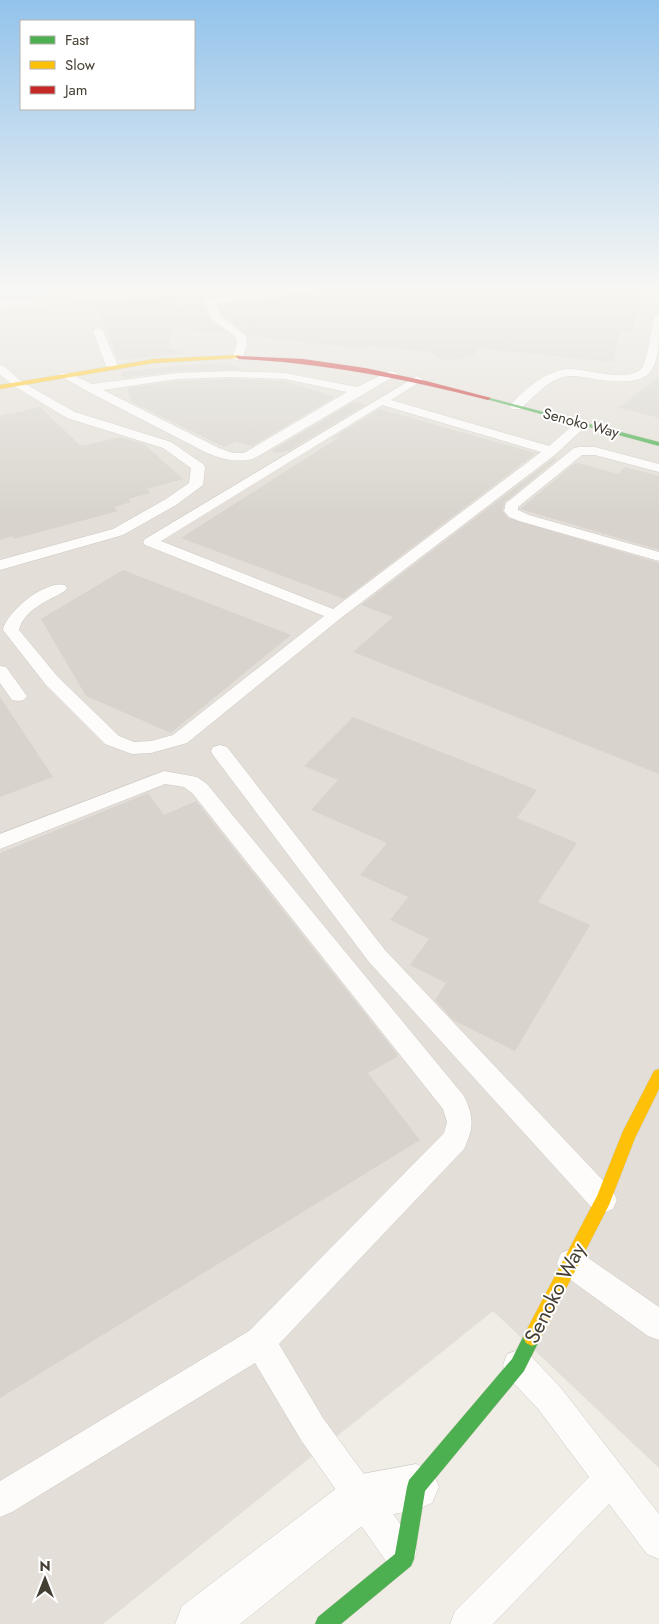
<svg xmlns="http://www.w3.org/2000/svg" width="659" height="1624" font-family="Jost,sans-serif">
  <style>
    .industrial { fill: #e3ded7 }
    .water { fill: #b4daf0 }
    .building { fill: #d8d4cd }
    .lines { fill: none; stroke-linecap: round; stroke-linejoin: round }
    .lane-casing { stroke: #ccc9c2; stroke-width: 1 }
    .street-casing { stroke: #ccc9c2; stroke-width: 1 }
    .fast-casing { stroke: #d1ccbe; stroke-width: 1 }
    .slow-casing { stroke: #d1ccbe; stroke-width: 1 }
    .jam-casing { stroke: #d1ccbe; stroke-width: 1 }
    .lane { fill: #fdfcfb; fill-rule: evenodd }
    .street { fill: #fdfcfb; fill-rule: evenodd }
    .fast { fill: #4caf50; fill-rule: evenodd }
    .slow { fill: #ffc107; fill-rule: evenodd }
    .jam { fill: #c62828; fill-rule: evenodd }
    .labels { text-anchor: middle; stroke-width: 4; stroke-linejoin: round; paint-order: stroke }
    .far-street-label { font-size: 15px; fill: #453e33; stroke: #fff }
    .near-street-label { font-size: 21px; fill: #453e33; stroke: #fff }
  </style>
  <rect width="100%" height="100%" fill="#f0ede6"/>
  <!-- industrial -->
  <path class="industrial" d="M246,287H659V1468L493,1311L103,1624H0V309Z"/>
  <!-- water -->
  <path class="water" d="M0,287H199L194,290L104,295L80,290L28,299H0Z"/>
  <!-- building -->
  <path class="building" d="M343,287H632V290L642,291L632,333L620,332L613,362L477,348L473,356L466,355L460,359L449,360L438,358L431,352L366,346L364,349L248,336L223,315L219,305Z
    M173,295L178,305L203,302L212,322L229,334L173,328L169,348L186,353L118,360L96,302Z
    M222,363L244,370L177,371L123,378L121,372L176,366Z
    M659,376V418L619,408Z
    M231,379L284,381L335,397L252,446L235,442L224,447L132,402L127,388L177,381Z
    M354,402L365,405L290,450L280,453L271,451Z
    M40,407L81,446L120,437L144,444L183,479L147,489L150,493L128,499L131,502L114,507L118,511L14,539L12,536L0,540V416Z
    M379,409L536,453L344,599L181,538L341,436L331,439Z
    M554,458L557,459L505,502L502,511L508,518L659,563V774L353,652L393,617L361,605Z
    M578,463L618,474L625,467L659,476V550L520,509L574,464Z
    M123,570L291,635L171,733L86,696L41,619Z
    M0,697L53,777L0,797Z
    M353,717L537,790L517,818L577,843L538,902L590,925L515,1051L453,1020L435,1000L446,983L410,965L429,939L390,920L408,897L360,875L387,843L311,810L338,780L304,766Z
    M148,793L164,815L196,801L397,1054V1057L368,1073L420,1140L0,1398V853Z"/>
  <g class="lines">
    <defs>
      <path id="lane" d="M289,287H321L317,290L216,303L221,316L246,336C247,344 246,358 237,360L233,359L232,357L237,344L236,337L213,320L205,301L207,299Z
        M659,313C659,370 659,389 594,379C584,377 570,374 560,378C545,383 532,399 520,409H512L510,406C523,390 546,371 567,369C587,368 628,384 642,368C647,363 652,326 654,316Z
        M98,328L103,331L118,366L116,368L112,369L106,366L93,331Z
        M0,365L4,366L22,382L75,412L171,442L203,464L205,467L203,485L176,505L123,535L0,570V560L113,529L166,499L189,483L191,468L163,448L67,418L14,386L0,374Z
        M231,371L285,373L357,387L388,372L392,371L398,374L253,459C236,463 221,459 205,452L85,390L59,375L61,373H69L92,384L177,373ZM231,377L285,379L347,392L244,453H233L219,448L103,390L177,379Z
        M417,376L423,379L421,381L391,400L549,446L579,420L583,419L589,423L556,454L341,618L187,743L151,753L132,754L105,744L46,685L3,630C7,611 45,580 65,585L67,588L65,591C48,601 24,609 19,630L58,677L119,736L134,742L151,741L173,735L324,616L145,545L143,542L145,539ZM382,405L541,452L333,609L161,541Z
        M579,447H595L659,464V472L595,455H582L518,507V510L529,515L659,552V561L519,521L509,517L504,511L506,503L574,448Z
        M0,666L6,667L24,692L27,696L24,700L18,701L12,700L0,683Z
        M220,745L227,747L385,950L613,1191L617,1200L613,1209L603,1213L593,1209L369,962L213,755L211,751L213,747Z
        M164,771L197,777L207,784L464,1096C474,1117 474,1128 464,1149L279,1344L323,1418L412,1540L417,1552L412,1564L400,1569L388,1564L301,1440L255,1363L12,1512L0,1517V1481L249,1331L444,1133L447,1122L443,1109L193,794L184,787L165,784L0,849V834Z
        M571,1249L581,1253L659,1307V1340L648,1336L561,1273L557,1263L561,1253Z
        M518,1350L529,1354L561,1388L659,1514V1559L647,1554L609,1504L493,1624H450L455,1611L589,1477L539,1410L507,1376L503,1365L507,1354Z"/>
      <path id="street" d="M416,1464L432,1471L439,1487L432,1503L416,1510L372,1518L240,1624H175L182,1606L346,1481L362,1474Z"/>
      <path id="fast" d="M486,397L659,442V446L486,399Z
        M532,1328L538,1331L541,1337L524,1371L425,1491L414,1559L411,1566L341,1624H315L318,1617L395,1554L407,1487L409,1480L512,1359L526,1331Z"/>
      <path id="slow" d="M239,355L242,357L241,358L154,363L0,389V385L154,359Z
        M659,1069V1089L635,1138L609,1205L538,1343L532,1346L526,1343L523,1337L526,1331L597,1196L623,1131L654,1071Z"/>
      <path id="jam" d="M237,356L303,359L365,368L426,381L491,398L488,400C405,379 324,363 239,359L236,357Z"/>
    </defs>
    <!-- lane casing -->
    <use href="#lane" class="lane-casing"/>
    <!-- street casing -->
    <use href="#street" class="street-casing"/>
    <!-- fast casing -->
    <use href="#fast" class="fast-casing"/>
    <!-- slow casing -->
    <use href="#slow" class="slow-casing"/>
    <!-- jam casing -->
    <use href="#jam" class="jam-casing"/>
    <!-- lane -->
    <use href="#lane" class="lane"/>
    <!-- street -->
    <use href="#street" class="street"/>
    <!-- fast -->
    <use href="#fast" class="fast"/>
    <!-- slow -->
    <use href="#slow" class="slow"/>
    <!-- jam -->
    <use href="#jam" class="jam"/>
  </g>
  <!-- sky -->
  <linearGradient id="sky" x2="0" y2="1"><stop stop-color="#93c3eb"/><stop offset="0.56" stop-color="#f8f7f4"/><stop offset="1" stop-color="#f8f7f4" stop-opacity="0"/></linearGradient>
  <rect width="659" height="515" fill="url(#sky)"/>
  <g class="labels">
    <!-- far-street labels -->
    <g class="far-street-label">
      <text transform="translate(581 423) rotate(15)" y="5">Senoko Way</text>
    </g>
    <!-- near-street labels -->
    <g class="near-street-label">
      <text transform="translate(555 1293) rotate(-63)" y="7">Senoko Way</text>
    </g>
  </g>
  <!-- legend -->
  <rect x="20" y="20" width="175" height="90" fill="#ffffff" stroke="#b5b2ad"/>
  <rect x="30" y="36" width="25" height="8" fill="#4caf50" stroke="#b5b2ad"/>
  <text x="65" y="45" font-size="15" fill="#453e33">Fast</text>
  <rect x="30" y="61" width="25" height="8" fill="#ffc107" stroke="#b5b2ad"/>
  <text x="65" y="70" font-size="15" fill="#453e33">Slow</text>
  <rect x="30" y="86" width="25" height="8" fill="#c62828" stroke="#b5b2ad"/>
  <text x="65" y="95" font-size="15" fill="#453e33">Jam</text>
  <!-- north arrow -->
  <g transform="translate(45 1579)" stroke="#ffffff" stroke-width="4" paint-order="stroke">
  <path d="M0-4L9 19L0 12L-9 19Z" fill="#453e33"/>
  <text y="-8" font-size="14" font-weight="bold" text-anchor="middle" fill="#453e33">N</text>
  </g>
</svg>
